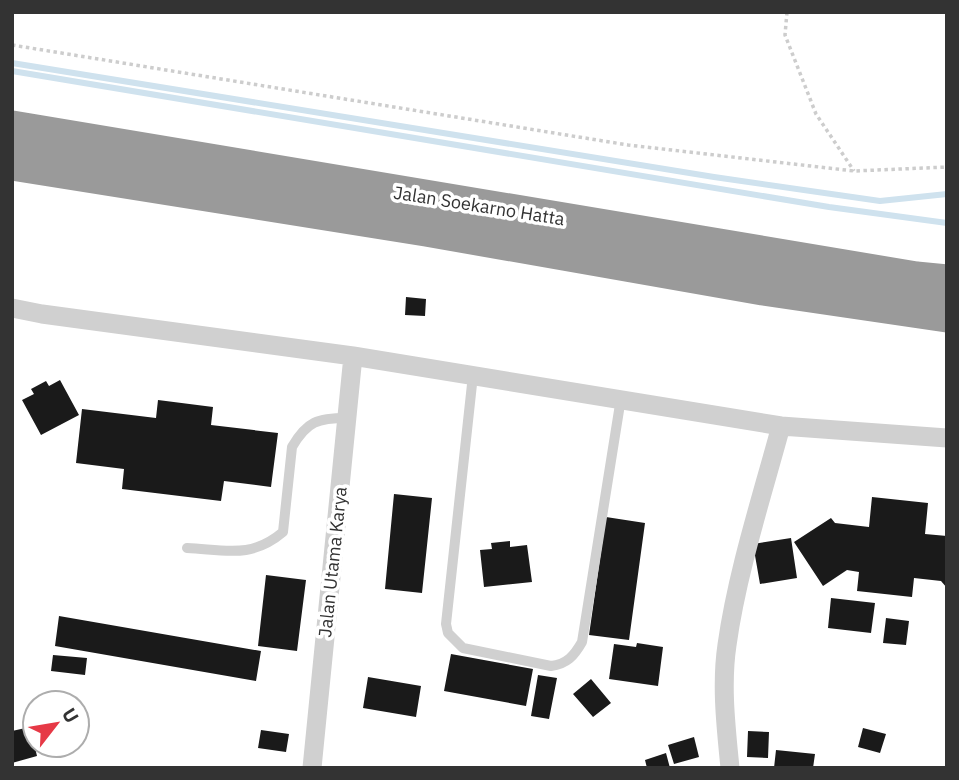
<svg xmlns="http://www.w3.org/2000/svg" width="959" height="780" font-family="'IBM Plex Sans',sans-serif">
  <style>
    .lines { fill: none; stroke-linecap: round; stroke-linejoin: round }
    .stream { stroke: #cfe2ee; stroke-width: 6 }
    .building { fill: #1a1a1a }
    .path { stroke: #cdcdcd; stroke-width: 3.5; stroke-dasharray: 3.5 3.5; stroke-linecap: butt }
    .lane { stroke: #d0d0d0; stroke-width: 10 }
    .street { stroke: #d0d0d0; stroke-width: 19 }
    .highway { stroke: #9a9a9a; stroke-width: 35 }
    .labels { text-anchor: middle; stroke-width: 7; stroke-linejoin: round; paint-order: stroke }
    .street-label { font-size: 18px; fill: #333; stroke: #fff }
  </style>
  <rect width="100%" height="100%" fill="#fff"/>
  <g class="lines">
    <!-- stream -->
    <path class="stream" d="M12,63L714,177L880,201L947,194
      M12,71L829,207L947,223"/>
  </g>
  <!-- building -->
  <path class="building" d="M406,297L426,299L425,316L405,315Z
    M60,380L79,415L41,435L22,400L34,394L31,389L46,381L49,386Z
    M158,400L213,407L211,425L278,433L271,487L224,481L221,501L122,489L124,469L76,463L82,409L156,418Z
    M394,494L432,498L422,593L385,589Z
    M872,497L928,503L925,534L947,536V588L941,581L914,578L912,597L857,591L859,572L847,570L823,586L794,542L831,518L835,523L869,527Z
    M606,517L645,523L629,640L589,635Z
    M791,538L797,578L760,584L753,544Z
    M510,541V547L527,545L532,582L484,587L480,550L492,549L491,543Z
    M266,575L306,580L297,651L258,646Z
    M831,598L875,603L871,633L828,628Z
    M59,616L261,651L256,681L55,646Z
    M886,618L909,621L906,645L883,643Z
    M637,643L663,647L658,686L609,679L614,644L636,647Z
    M451,654L533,669L526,706L444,691Z
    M53,655L87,658L85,675L51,671Z
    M538,675L557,678L549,719L531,716Z
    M368,677L421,686L416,717L363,708Z
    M591,679L611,703L593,717L573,694Z
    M30,727L37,756L12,763V731Z
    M863,728L886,734L880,753L858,747Z
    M261,730L289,734L286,752L258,748Z
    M748,731L769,732L768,758L747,757Z
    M694,737L699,757L674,764L668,745Z
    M776,750L815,754L813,768H774Z
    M666,753L670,768H647L645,760Z"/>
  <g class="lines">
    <!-- path -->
    <path class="path" d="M787,12L785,35L816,114L854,171
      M12,45L628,145L854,171L947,167"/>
    <!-- lane -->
    <path class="lane" d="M473,375L446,624L448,633L463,648L551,666C567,664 574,656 582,642L621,398
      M187,548C226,550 251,559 283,532L292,447C307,421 318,418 347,418"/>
    <!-- street -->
    <path class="street" d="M12,308L42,314L353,356L781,426L947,438
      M312,768L353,356
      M730,768C726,727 721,685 727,645C737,573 762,496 781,426"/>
    <!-- highway -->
    <path class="highway" d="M12,128L916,279L947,282
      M12,163L426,229L763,288L947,315"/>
  </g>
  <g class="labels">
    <!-- street labels -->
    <g class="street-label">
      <text transform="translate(479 206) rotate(9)" y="6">Jalan Soekarno Hatta</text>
      <text transform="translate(333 562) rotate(-84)" y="6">Jalan Utama Karya</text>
    </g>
  </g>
  <!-- border -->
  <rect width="959" height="780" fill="none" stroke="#333333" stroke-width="28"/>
  <!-- north arrow -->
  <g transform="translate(56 724) rotate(59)"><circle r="33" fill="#ffffff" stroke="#adadad" stroke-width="2"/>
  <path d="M0-5L12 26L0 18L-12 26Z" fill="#e63946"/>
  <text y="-10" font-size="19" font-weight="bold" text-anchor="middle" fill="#333333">U</text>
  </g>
</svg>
